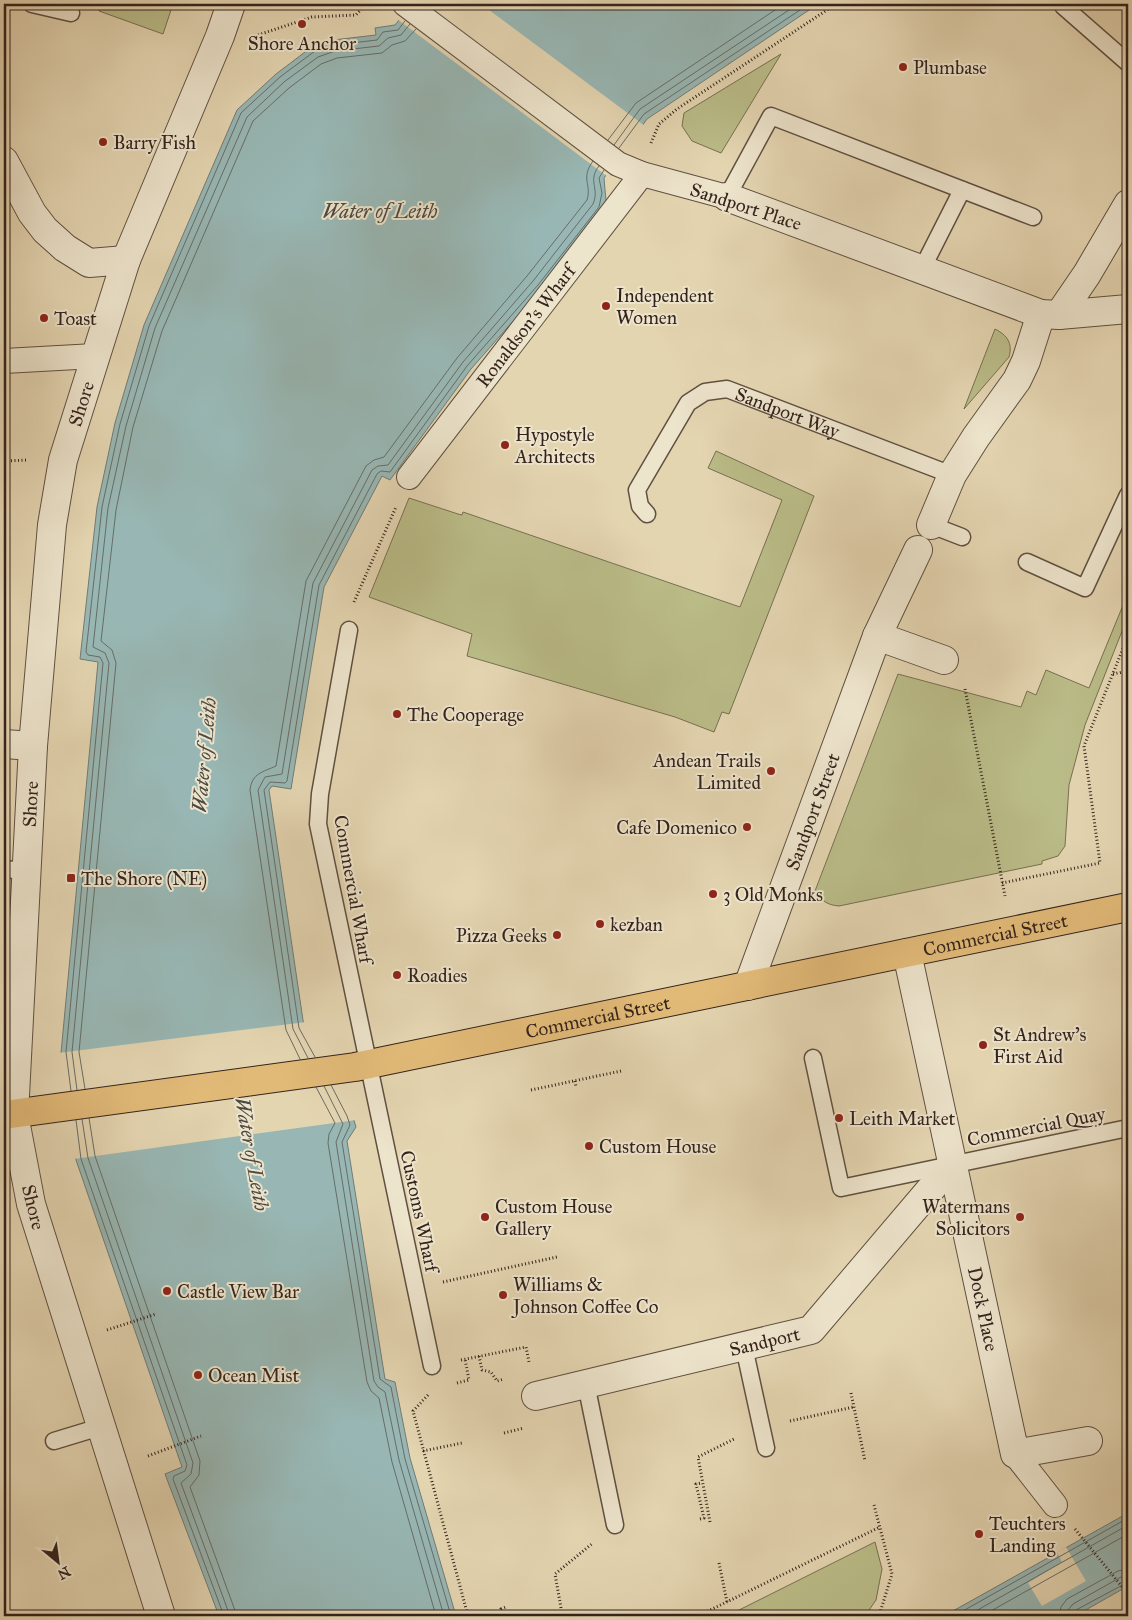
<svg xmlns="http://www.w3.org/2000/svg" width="1132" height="1620" font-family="'IM FELL Great Primer',serif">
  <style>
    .green { fill: #babc88; stroke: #777052 }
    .water { fill: #98b7b4; stroke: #707c77 }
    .pier { fill: #e4d5b1 }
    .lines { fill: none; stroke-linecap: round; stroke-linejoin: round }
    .shore { stroke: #666d68; stroke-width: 1 }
    .service-casing { stroke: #605041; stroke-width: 19 }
    .pedestrian-casing { stroke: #605041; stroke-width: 26 }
    .minor-casing { stroke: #605041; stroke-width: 30 }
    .primary-casing { stroke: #34231c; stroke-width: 30 }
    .path { stroke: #34231c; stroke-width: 3; stroke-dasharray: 1 2.5; stroke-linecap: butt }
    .service { stroke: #ede4cc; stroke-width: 16 }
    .pedestrian { stroke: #ede4cc; stroke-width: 24 }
    .minor { stroke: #ede4cc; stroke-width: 28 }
    .primary { stroke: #e2ba78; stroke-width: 28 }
    .poi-dot { fill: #8f2418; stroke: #ede4cc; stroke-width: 2 }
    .labels { text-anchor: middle; stroke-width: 4; stroke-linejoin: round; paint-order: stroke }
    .poi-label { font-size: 19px; fill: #34231c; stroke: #ede4cc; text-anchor: start }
    .street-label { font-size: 19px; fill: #34231c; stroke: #ede4cc }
    .water-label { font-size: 20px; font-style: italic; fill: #4d4842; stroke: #ede4cc }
  </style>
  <rect width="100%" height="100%" fill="#e4d5b1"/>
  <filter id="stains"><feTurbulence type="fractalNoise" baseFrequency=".004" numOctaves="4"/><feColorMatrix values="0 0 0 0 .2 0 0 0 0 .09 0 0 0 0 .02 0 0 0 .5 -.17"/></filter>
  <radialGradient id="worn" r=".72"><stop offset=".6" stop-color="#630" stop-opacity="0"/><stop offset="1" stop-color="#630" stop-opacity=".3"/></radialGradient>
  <!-- green -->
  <path class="green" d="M102,4H173L163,34L99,11Z
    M781,54L721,153L692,141L682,126L684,113Z
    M995,329C1007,335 1013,343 1009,357L964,409Z
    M716,451L814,496L729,714L722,712L714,732L675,717L467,656L472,634L369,597L409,498L458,514L462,515L463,512L740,607L782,500L708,468Z
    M1128,593V616L1085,725L1069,785L1065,846L1058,856L1042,861V864L839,906C827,905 822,901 815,891L898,674L1021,707L1027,691L1036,695L1046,670L1089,688Z
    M875,1542L882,1569L876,1600L865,1616H727Z"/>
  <!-- water -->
  <path class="water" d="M412,4H818L647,119L604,178L606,201L542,288L471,369L390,480L382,476L324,587L291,789L272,786L269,790L304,1027L352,1114L356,1127L347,1141L385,1379L395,1382L410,1458L456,1616H219L165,1474L182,1467L76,1160L61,1053L98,662L80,659L97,507L115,423L144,325L237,110L276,74L313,46L333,40L376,35L375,28L395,25Z
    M1128,1513V1586L1075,1616H944Z"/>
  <!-- pier -->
  <path class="pier" d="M409,4H481L645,126L608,177L397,19Z
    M306,1022L356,1120L74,1159L58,1053Z
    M1066,1547L1086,1581L1042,1606L1028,1583L1062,1562L1057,1552Z"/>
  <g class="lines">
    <!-- shore -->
    <path class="shore" d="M608,140L636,103L784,4
      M614,145L640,109L798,4
      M619,148L644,114L809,4
      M315,1057L299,1028L264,790L270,782L285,783L287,781L319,585L377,474L381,471L390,472L467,366L538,285L599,207L602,193L599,178L604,170
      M308,1058L293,1029L258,790L265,777L282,774L313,583L372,470L378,466L388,465L463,362L533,281L593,204C600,188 587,181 599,166
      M300,1059L286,1030L250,790C252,773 263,772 276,766L306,581L366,466L374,460L384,457L457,358L527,276L587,200C592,184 580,179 593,161
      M331,1085L347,1116L350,1125L342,1142L380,1379L391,1387L405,1459L451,1616
      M324,1086L343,1124L336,1142L374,1381L378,1387L385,1392L399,1460L444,1616
      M316,1087L335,1123L329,1134L328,1143L367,1382L371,1391L379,1398L392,1462L436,1616
      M85,1089L79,1052L116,663L112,650L101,641L116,510L133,427L162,331L253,121L289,88L321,64L337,58L382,53L392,45L405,41L416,29
      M77,1090L72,1052L109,663L105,653L93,647L108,508L126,426L155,328L247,117L284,82L318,57L335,51L379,46L388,38L401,35L410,24
      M71,1091L66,1052L103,663L100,657L88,655L86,652L102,507L120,424L149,326L241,113L280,77L315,51L334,45L377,40L383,32L398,30L405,21
      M89,1118L95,1156L200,1461L199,1475L190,1487L237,1616
      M82,1119L88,1158L193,1463L191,1474L181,1483L230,1616
      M76,1120L81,1159L187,1465L185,1471L174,1476L173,1479L224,1616
      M954,1616L1128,1518
      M967,1616L1128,1525
      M982,1616L1128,1534
      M1059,1616L1061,1607L1067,1599L1118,1571L1128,1569
      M1067,1616L1068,1610L1073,1604L1121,1577L1128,1576
      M1073,1616L1076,1610L1128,1582"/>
    <defs>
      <g id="service">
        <path d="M32,4L71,13"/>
        <path d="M1063,6L1128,63"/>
        <path d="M727,197L771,116L1033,217"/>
        <path d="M922,269L962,190"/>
        <path id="s1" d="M647,514L640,506L637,490L688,403L705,392L727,389L952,475"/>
        <path d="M931,525L962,537"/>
        <path d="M1027,562L1085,588L1128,495"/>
        <path d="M349,630L320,794L318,824L432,1366"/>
        <path d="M4,869L26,871"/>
        <path d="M813,1058L841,1188L1128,1128"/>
        <path d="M744,1347L766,1448"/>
        <path d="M586,1384L615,1525"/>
        <path d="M54,1441L100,1427"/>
      </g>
      <g id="pedestrian">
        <path d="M405,4L618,164L642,174L727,197"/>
        <path d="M4,361L95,356"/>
        <path id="s2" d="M409,477L642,174"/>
        <path d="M1015,1454L1055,1505"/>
      </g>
      <g id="minor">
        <path d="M4,161L32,213L45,230L65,248L89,263L126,260"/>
        <path d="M727,197L1041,314L1059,315L1128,309"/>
        <path d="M1059,315L1087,274L1128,204"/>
        <path d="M931,525L952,475L976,437L1017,380L1026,361L1041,314"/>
        <path d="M877,636L944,660"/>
        <path d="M4,744L33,746"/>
        <path id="s3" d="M907,953L1015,1454L1088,1441"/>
        <path id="s4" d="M748,986L877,636L918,550"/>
        <path id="s5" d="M536,1396L811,1330L952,1164"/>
        <path id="s6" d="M161,1616L31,1204L14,1115L33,746L52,525L63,460L126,260L220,36L231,4"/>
      </g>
      <g id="primary">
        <path id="s7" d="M4,1115L355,1067L1128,907"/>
      </g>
    </defs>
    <!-- service casing -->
    <use href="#service" class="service-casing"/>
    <!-- pedestrian casing -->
    <use href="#pedestrian" class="pedestrian-casing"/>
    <!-- minor casing -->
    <use href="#minor" class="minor-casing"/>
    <!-- primary casing -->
    <use href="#primary" class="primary-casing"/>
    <!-- path -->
    <path class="path" d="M258,35L312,17L356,15L366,4
      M651,143L659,124L677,109L836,4
      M4,461L28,460
      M354,602L396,507
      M1113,674L1128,671
      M965,689L1005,896
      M1002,883L1100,863L1084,746L1128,636
      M575,1081L576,1087
      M531,1090L621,1071
      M443,1282L557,1257
      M107,1330L156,1314
      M479,1356L482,1370L491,1372L497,1381L504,1379
      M461,1360L526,1347L529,1362
      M457,1383L469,1380L465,1359
      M851,1393L865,1461
      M428,1395L413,1411L468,1616
      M790,1421L854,1407
      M504,1433L524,1428
      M423,1451L462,1443
      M148,1456L201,1436
      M874,1505L892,1574L879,1616
      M700,1519L704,1518L696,1484L702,1483
      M710,1522L698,1457L734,1439
      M1075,1529L1128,1594
      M719,1563L727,1602
      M561,1608L555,1574L593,1543
      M502,1616L501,1609L506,1607
      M698,1616L880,1527"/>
    <!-- service -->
    <use href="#service" class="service"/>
    <!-- pedestrian -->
    <use href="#pedestrian" class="pedestrian"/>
    <!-- minor -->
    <use href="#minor" class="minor"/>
    <!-- primary -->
    <use href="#primary" class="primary"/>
  </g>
  <!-- markers -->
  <g class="poi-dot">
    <circle cx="302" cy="24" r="5"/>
    <circle cx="903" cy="67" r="5"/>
    <circle cx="103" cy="142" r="5"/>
    <circle cx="606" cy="306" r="5"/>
    <circle cx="44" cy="318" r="5"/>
    <circle cx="505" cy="445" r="5"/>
    <circle cx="397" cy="714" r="5"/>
    <circle cx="771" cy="771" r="5"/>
    <circle cx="747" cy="827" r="5"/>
    <rect x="66" y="873" width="10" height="10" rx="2.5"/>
    <circle cx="713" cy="894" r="5"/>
    <circle cx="600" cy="924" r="5"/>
    <circle cx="557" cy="935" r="5"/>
    <circle cx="397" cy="975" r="5"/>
    <circle cx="983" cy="1045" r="5"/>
    <circle cx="839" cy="1118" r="5"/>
    <circle cx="589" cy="1146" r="5"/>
    <circle cx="485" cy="1217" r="5"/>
    <circle cx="1020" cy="1217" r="5"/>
    <circle cx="167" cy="1291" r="5"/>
    <circle cx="503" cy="1295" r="5"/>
    <circle cx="198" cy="1375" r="5"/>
    <circle cx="979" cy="1534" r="5"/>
  </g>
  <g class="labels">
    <!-- poi labels -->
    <g class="poi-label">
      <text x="302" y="50" text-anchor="middle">Shore Anchor</text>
      <text x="913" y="74">Plumbase</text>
      <text x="113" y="149">Barry Fish</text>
      <text x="616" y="302">Independent<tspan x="616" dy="22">Women</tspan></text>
      <text x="54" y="325">Toast</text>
      <text x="515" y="441">Hypostyle<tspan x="515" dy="22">Architects</tspan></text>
      <text x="407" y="721">The Cooperage</text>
      <text x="761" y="767" text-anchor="end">Andean Trails<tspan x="761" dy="22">Limited</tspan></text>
      <text x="737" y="834" text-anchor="end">Cafe Domenico</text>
      <text x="81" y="885">The Shore (NE)</text>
      <text x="723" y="901">3 Old Monks</text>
      <text x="610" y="931">kezban</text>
      <text x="547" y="942" text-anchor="end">Pizza Geeks</text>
      <text x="407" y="982">Roadies</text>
      <text x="993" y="1041">St Andrew's<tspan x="993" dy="22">First Aid</tspan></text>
      <text x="849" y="1125">Leith Market</text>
      <text x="599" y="1153">Custom House</text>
      <text x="495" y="1213">Custom House<tspan x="495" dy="22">Gallery</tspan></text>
      <text x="1010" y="1213" text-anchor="end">Watermans<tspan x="1010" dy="22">Solicitors</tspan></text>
      <text x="513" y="1291">Williams &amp;<tspan x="513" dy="22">Johnson Coffee Co</tspan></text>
      <text x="177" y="1298">Castle View Bar</text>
      <text x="208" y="1382">Ocean Mist</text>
      <text x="989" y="1530">Teuchters<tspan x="989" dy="22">Landing</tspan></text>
    </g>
    <!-- street labels -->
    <g class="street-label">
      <text transform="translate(746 206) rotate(18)" y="7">Sandport Place</text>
      <text dy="7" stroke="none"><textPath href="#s2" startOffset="191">Ronaldson's Wharf</textPath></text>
      <text dy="7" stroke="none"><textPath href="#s6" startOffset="1239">Shore</textPath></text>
      <text dy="7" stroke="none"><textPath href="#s1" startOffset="235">Sandport Way</textPath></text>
      <text dy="7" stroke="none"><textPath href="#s6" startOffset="834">Shore</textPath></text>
      <text dy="7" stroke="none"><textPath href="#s4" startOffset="186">Sandport Street</textPath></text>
      <text transform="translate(354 889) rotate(80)" y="7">Commercial Wharf</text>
      <text dy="7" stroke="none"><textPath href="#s7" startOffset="1008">Commercial Street</textPath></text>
      <text dy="7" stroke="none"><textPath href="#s7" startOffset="602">Commercial Street</textPath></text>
      <text transform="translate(1036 1126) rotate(-11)" y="7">Commercial Quay</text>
      <text transform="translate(34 1207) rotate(76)" y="7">Shore</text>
      <text transform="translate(420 1211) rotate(78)" y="7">Customs Wharf</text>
      <text dy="7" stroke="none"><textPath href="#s3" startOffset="364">Dock Place</textPath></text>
      <text dy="7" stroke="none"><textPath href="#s5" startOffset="235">Sandport</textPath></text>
    </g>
    <!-- water labels -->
    <g class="water-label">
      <text x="380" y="218">Water of Leith</text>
      <text transform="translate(204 755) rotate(-85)" y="7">Water of Leith</text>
      <text transform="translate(252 1154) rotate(80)" y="7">Water of Leith</text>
    </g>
  </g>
  <!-- margin -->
  <rect width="1132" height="1620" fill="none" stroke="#e4d5b1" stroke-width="20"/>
  <rect x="5" y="5" width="1122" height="1610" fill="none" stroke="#34231c" stroke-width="2.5"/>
  <rect x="10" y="10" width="1112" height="1600" fill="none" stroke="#34231c"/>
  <!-- north arrow -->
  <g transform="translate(58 1562) rotate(151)" stroke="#ede4cc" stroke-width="4" paint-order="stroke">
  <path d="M0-4L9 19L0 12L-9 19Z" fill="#34231c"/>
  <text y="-8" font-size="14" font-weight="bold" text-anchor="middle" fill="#34231c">N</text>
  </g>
  <rect width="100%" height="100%" filter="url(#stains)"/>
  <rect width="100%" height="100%" fill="url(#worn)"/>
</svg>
